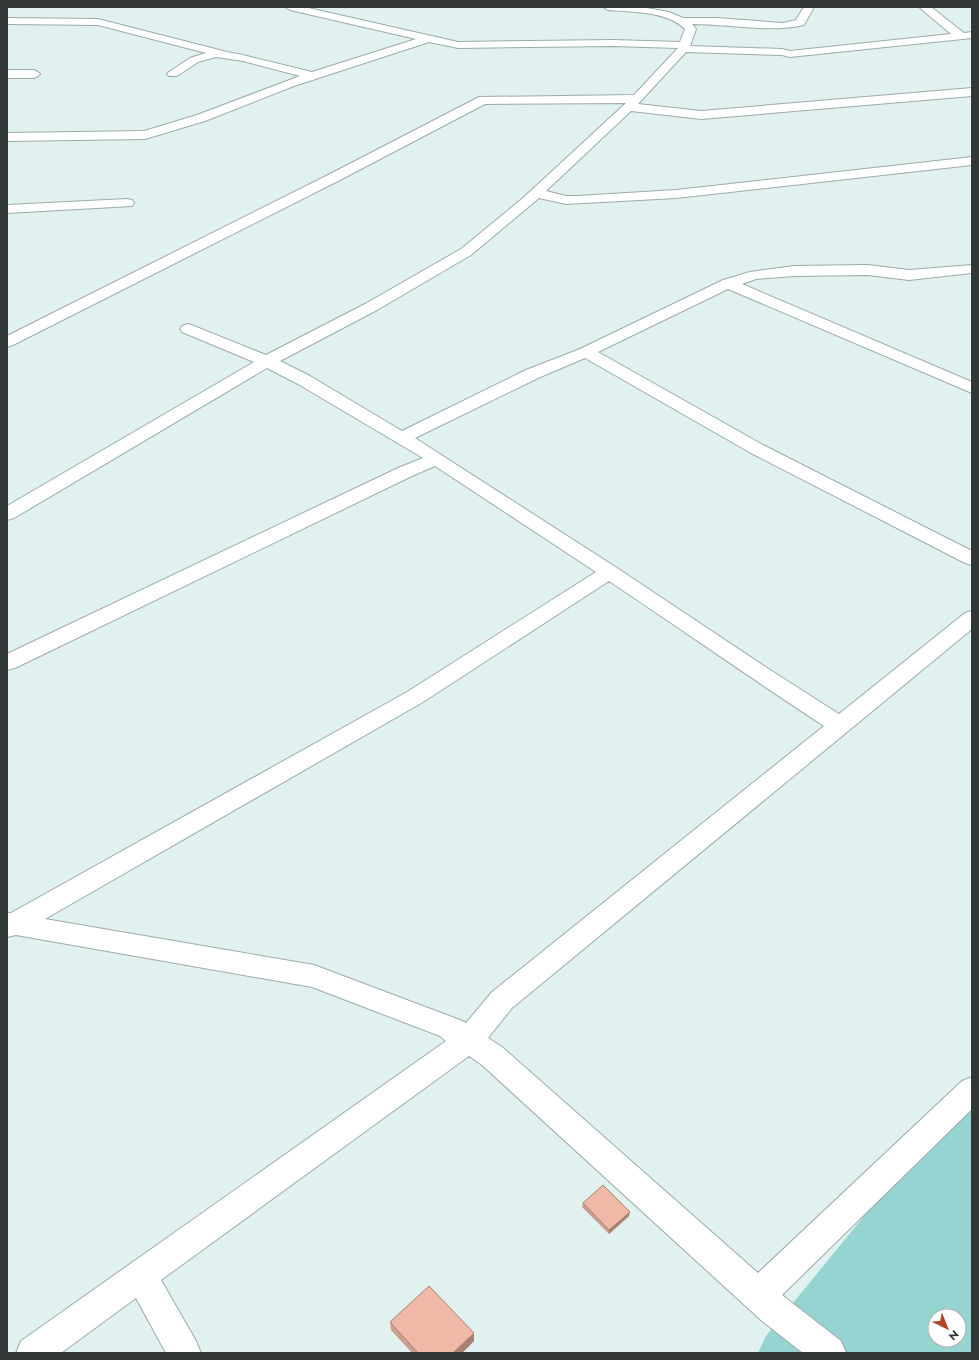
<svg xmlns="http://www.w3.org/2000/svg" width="979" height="1360" font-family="Jost,sans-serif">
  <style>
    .green { fill: #95d4d0; fill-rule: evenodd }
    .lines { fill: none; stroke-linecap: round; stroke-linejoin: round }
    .minor-casing { stroke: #9caba9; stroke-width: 2 }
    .minor { fill: #fff; fill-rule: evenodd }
    .wall { fill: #ce9e8f }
    .shaded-wall { fill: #a88174 }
    .building { fill: #f0b8a6; stroke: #a88174 }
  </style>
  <rect width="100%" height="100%" fill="#e1f1ef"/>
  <!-- green -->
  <path class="green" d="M972,1084V1353H758L766,1336ZM935,1316H959V1340H935Z"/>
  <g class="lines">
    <defs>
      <path id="minor" d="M285,7H304L458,42L613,40L680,42L685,29C667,11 632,12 608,10L603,7H641L669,12L683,18H717L783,23L796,20L804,7H814L804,25C771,33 727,24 692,24L696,29L690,46L782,49L790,51L951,34L919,7H931L964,33L972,32V38L790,57L782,55L686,52L638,104L701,111L972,88V96L701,119L631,111L546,191L566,196H577L676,190L972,157V165L676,198L566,204L539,198L471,255L377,310L280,361L310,376L402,431L526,370L580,349L723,280L750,272L794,266L868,265L909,270L972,265V273L909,280L868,275L794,276L756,279L742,284L972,382V393L728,289L598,352L763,445L972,551V565L965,563L751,453L585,358L538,378L415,438L617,568L764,666L839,714L965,613L972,611V629L512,1008L488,1038L502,1047L758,1273L962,1081L972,1077V1109L782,1295L841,1341L846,1353H803L762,1321L482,1065L469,1056L161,1280L196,1341L201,1353H166L136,1298L61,1353H16L21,1341L446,1041L440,1036L312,987L16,935L7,937V913H11L407,692L596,572L435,466L412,476L15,668L7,670V654L398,468L423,458L298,384L267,368L14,518L7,520V506L254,362L182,332L180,329L182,326L188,324L194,326L266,355L365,304L461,249L523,198L626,103L485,104L340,180L13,345L7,347V336L330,174L479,97L634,95L678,48L613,46L458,48L429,42L294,86L205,121L145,139L7,141V133L144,131L197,115L300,76L243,61L216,57L198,62L177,76H169L167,74L169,72L190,58L206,53L98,25L7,24V18L98,19L227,52L243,55L312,72L416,39L290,10ZM609,581C681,629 752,679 824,726L492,992L466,1023L460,1020L314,965L45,919L423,702Z
        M7,70H34L38,72L40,74L38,76L34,78H7Z
        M127,199L132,200L134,203L132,206L7,213V205Z"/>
    </defs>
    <!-- minor casing -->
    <use href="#minor" class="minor-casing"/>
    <!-- minor -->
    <use href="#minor" class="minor"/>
  </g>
  <!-- wall -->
  <path class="wall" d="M583,1203L629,1216L609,1234L582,1207Z
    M390,1322L474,1333V1341L462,1353H412L391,1330Z"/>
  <!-- shaded-wall -->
  <path class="shaded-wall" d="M630,1212L629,1216L609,1234V1230Z
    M474,1333V1341L462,1353H453Z"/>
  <!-- building -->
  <path class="building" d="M603,1185L630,1212L609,1230L583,1203Z
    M429,1286L474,1333L453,1353H418L390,1322Z"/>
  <!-- border -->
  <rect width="979" height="1360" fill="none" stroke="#303736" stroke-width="16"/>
  <!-- north arrow -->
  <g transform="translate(947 1328) rotate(137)"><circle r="19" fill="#ffffff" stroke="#acafaf"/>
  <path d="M0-3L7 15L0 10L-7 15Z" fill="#ae4625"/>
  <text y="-6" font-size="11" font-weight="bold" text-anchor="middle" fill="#303736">N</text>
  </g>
</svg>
